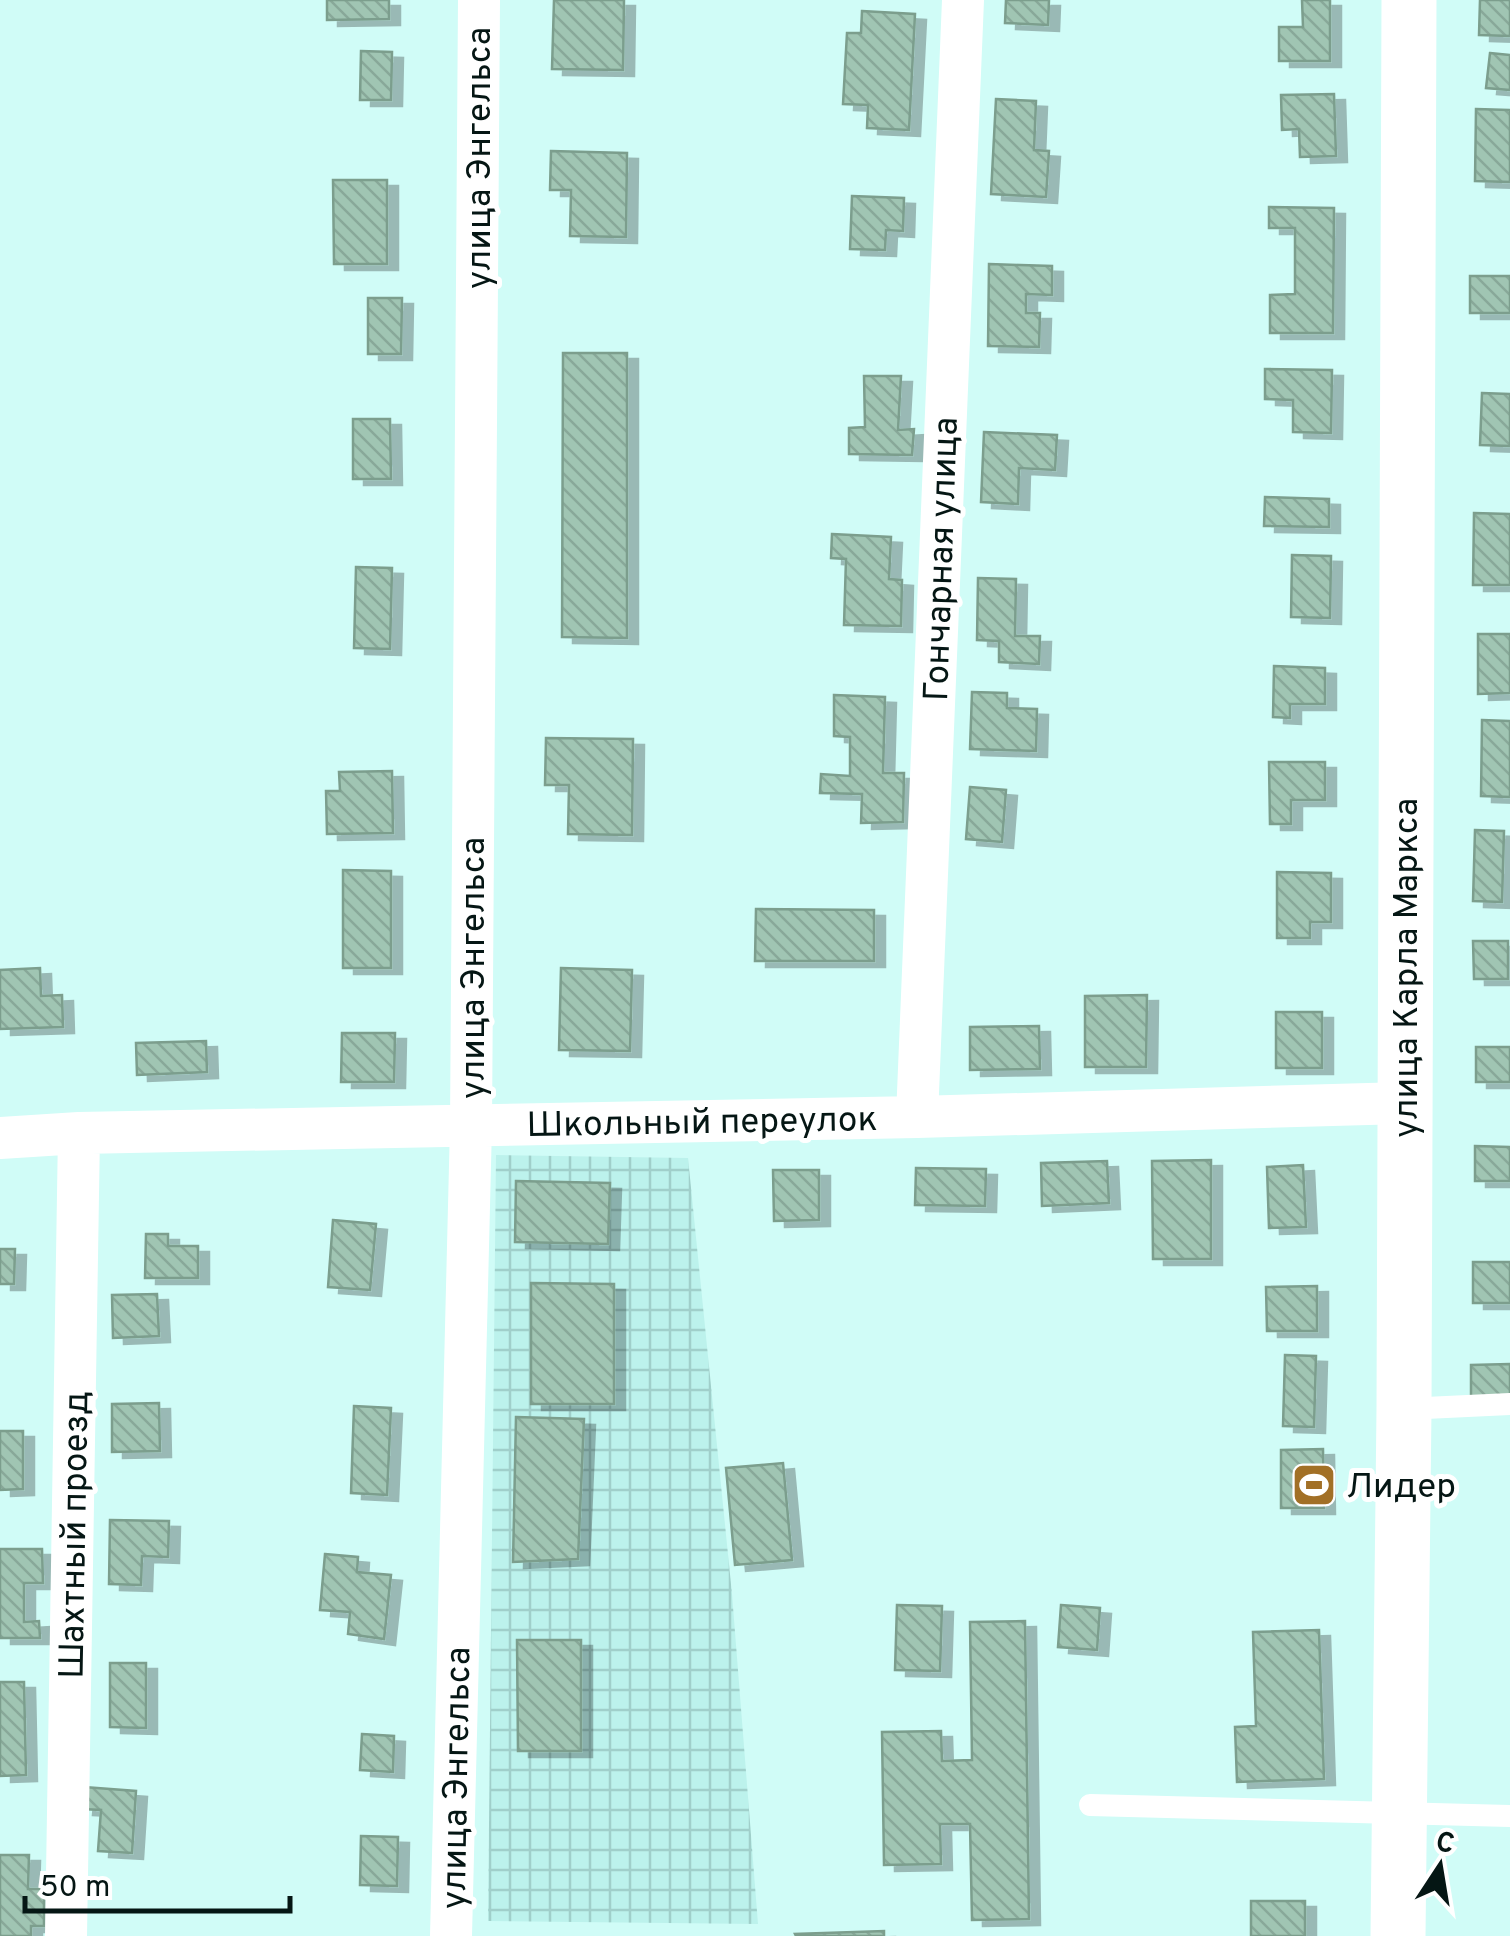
<svg xmlns="http://www.w3.org/2000/svg" width="1510" height="1936" font-family="Overpass,sans-serif">
  <style>
    .industrial { fill: url(#industrial-grid) }
    .building { fill: url(#building-back-hatch); stroke: #7b9e8d; stroke-width: 2.5; filter: url(#shadow) }
    .lines { fill: none; stroke-linecap: round; stroke-linejoin: round }
    .lane { stroke: #fff; stroke-width: 22 }
    .street { stroke: #fff; stroke-width: 42 }
    .secondary { stroke: #fff; stroke-width: 55 }
    .labels { text-anchor: middle; stroke-width: 10; stroke-linejoin: round; paint-order: stroke }
    .street-label { font-size: 35px; fill: #051614; stroke: #fff }
    .poi-label { font-size: 35px; fill: #051614; stroke: #fff; text-anchor: start }
  </style>
  <defs>
    <pattern id="industrial-grid" width="8" height="8" patternUnits="userSpaceOnUse" patternTransform="scale(2.5)"><rect width="8" height="8" fill="#bcf2ec"/><path d="M0 4h8M4 0v8" fill="none" stroke="#a0cfca"/></pattern>
    <pattern id="building-back-hatch" width="6" height="6" patternUnits="userSpaceOnUse" patternTransform="scale(2.5)"><rect width="6" height="6" fill="#a0c5b3"/><path d="M-1 5l2 2M0 0l6 6M5-1l2 2" fill="none" stroke="#88a899"/></pattern>
    <filter id="shadow"><feDropShadow dx="11" dy="6" stdDeviation="0" flood-color="#0004"/></filter>
  </defs>
  <rect width="100%" height="100%" fill="#d0fcf7"/>
  <!-- industrial -->
  <path class="industrial" d="M496,1155L688,1158L732,1594L758,1924L488,1921Z"/>
  <!-- building -->
  <path class="building" d="M327,0H389V19L327,20Z
    M554,0H624L623,70L552,69Z
    M1006,0H1049L1048,25L1005,23Z
    M1302,0H1330V61H1279V27H1303Z
    M1480,0H1510V36L1479,35Z
    M862,11L915,14L909,130L867,128L868,105L843,104L847,33H861Z
    M361,51L392,52L391,100H360Z
    M1490,53L1510,55V90L1486,88Z
    M1334,94L1336,156L1300,157L1299,129L1282,130L1281,95Z
    M996,99L1036,101L1034,150L1049,151L1046,197L991,194Z
    M1476,109L1510,110V182L1475,181Z
    M551,151L627,153L626,237L570,236L571,190H550Z
    M333,180H387V264H334Z
    M852,196L904,198L903,231L886,230L885,250L850,249Z
    M1269,207L1334,208L1333,333H1270V295L1295,294V228H1269Z
    M989,264L1052,266V295L1026,294V313H1040L1039,347L988,346Z
    M1470,276H1510V313H1470Z
    M368,298H402L401,354H368Z
    M563,353H627V638L562,637Z
    M1265,369L1332,370L1331,433L1293,432V400L1265,399Z
    M864,376H901L898,430L914,429L912,455L849,454V428L865,427Z
    M1482,393L1510,394V446L1480,445Z
    M353,419H390L391,479H353Z
    M984,432L1057,435L1055,470L1019,468L1018,504L981,502Z
    M1265,497L1329,499V527L1264,526Z
    M1474,513L1510,514V585H1473Z
    M832,534L891,537L889,579L902,580L901,626L844,625L846,559L831,558Z
    M1292,555L1331,556L1330,618L1291,617Z
    M356,567L392,568L390,649L354,648Z
    M978,578L1016,579L1015,636H1040L1039,664L999,662V641L977,640Z
    M1478,634H1510V693L1478,694Z
    M1274,666L1325,668V704H1290V718L1273,717Z
    M972,692L1007,693V708L1037,709L1036,751L970,749Z
    M834,695L885,697L883,773H904L903,822L861,823L862,794L820,793L821,774L850,776V737L834,736Z
    M1482,720L1510,721V797L1481,796Z
    M546,738L633,739L632,835L568,834L569,785H545Z
    M1269,762H1325V800H1291V824H1270Z
    M392,771L393,833L327,834L326,791H340L339,772Z
    M970,787L1006,790L1002,842L966,839Z
    M1475,830L1504,831L1502,902L1473,901Z
    M343,870L391,871V968H343Z
    M1277,872L1331,873V922H1310V938H1277Z
    M756,909L874,910V961H755Z
    M1473,941H1508V979H1474Z
    M40,968L41,996L62,995L63,1027L0,1029V970Z
    M561,968L632,970L630,1051L559,1050Z
    M1147,995L1146,1067H1085V996Z
    M1276,1012H1322V1068H1276Z
    M1039,1026L1040,1069L970,1070V1027Z
    M342,1033H395L394,1082H341Z
    M206,1041L207,1072L137,1075L136,1043Z
    M1476,1047H1510V1082H1476Z
    M1475,1146L1510,1147V1181H1475Z
    M1211,1160V1259H1153L1152,1161Z
    M1107,1161L1109,1203L1042,1206L1041,1163Z
    M1303,1165L1306,1227L1269,1228L1267,1167Z
    M916,1168L986,1169L985,1206L915,1205Z
    M773,1170H819V1220L774,1221Z
    M516,1181L610,1183L608,1244L515,1242Z
    M333,1220L376,1224L370,1290L328,1287Z
    M146,1234H168V1246H198V1278H145Z
    M0,1249H15L14,1284H0Z
    M1473,1262H1510V1303H1473Z
    M531,1283L614,1284V1404H531Z
    M1317,1286V1331H1267L1266,1287Z
    M157,1294L159,1336L113,1338L112,1295Z
    M1285,1355L1316,1356L1314,1427L1283,1426Z
    M1510,1364V1401L1471,1402V1365Z
    M159,1403L160,1451L112,1452V1404Z
    M354,1406L391,1408L387,1495L351,1493Z
    M516,1417L584,1419L578,1559L513,1562Z
    M0,1431H23V1489L0,1490Z
    M1323,1449L1324,1508H1281V1450Z
    M783,1463L792,1560L735,1565L726,1468Z
    M110,1520L169,1521L168,1557L142,1556L141,1585L109,1584Z
    M0,1549H42L43,1583H24V1622L39,1621L40,1638H0Z
    M325,1554L358,1557L357,1572L391,1575L384,1639L348,1634L350,1612L320,1610Z
    M897,1605L942,1606L940,1671L895,1670Z
    M1061,1605L1100,1608L1097,1650L1058,1647Z
    M1025,1621L1029,1919L972,1920L970,1824H940L941,1864L884,1865L882,1732L941,1731L942,1761L972,1760L970,1622Z
    M1319,1630L1324,1779L1237,1782L1235,1727L1256,1726L1253,1632Z
    M517,1640H581V1751H518Z
    M110,1663H146V1728L110,1727Z
    M0,1682H24L26,1775L0,1776Z
    M362,1734L394,1736L393,1772L360,1770Z
    M84,1787L136,1791L132,1853L98,1851L101,1810L82,1809Z
    M361,1836L398,1837L397,1886L360,1885Z
    M0,1855H29L28,1889H44V1926H31V1936H0Z
    M1251,1901H1305V1936H1251Z
    M884,1931V1936H796L795,1934Z"/>
  <g class="lines">
    <!-- lane -->
    <path class="lane" d="M1404,1409L1510,1404
      M1090,1805L1510,1816"/>
    <!-- street -->
    <path class="street" d="M917,1117L963,0
      M0,1138L79,1133L917,1117L1404,1103
      M66,1936L79,1133
      M451,1936L471,1125L479,0"/>
    <!-- secondary -->
    <path class="secondary" d="M1398,1936L1404,1409L1409,0"/>
  </g>
  <!-- icons -->
  <defs>
    <symbol id="stadium-square" viewBox="-11 -11 22 22"><rect x="-9" y="-9" width="18" height="18" rx="4" fill="#a27026" stroke="#fff"/><path d="M0-5a6.5 5 0 1 0 0 10a6.5 5 0 1 0 0-10ZM-3.5-1.8h7v3.6h-7Z" fill="#fff"/></symbol>
  </defs>
  <g fill-rule="evenodd">
    <use href="#stadium-square" x="1289" y="1460" width="50" height="50"/>
  </g>
  <g class="labels">
    <!-- street labels -->
    <g class="street-label">
      <text transform="translate(478 158) rotate(-90)" y="12">улица Энгельса</text>
      <text transform="translate(940 559) rotate(-88)" y="12">Гончарная улица</text>
      <text transform="translate(472 968) rotate(-90)" y="12">улица Энгельса</text>
      <text transform="translate(1405 968) rotate(-90)" y="12">улица Карла Маркса</text>
      <text transform="translate(702 1121) rotate(-1)" y="12">Школьный переулок</text>
      <text transform="translate(73 1535) rotate(-89)" y="12">Шахтный проезд</text>
      <text transform="translate(455 1778) rotate(-89)" y="12">улица Энгельса</text>
    </g>
    <!-- poi labels -->
    <g class="poi-label">
      <text x="1346" y="1497">Лидер</text>
    </g>
  </g>
  <!-- north arrow -->
  <g transform="translate(1440 1866) rotate(12)" stroke="#ffffff" stroke-width="8" paint-order="stroke">
  <path d="M0-8L18 38L0 25L-18 38Z" fill="#051614"/>
  <text y="-15" font-size="28" font-weight="bold" text-anchor="middle" fill="#051614">С</text>
  </g>
  <!-- scale -->
  <path d="M25 1896v15h265v-15" fill="none" stroke="#051614" stroke-width="5"/>
  <text x="40" y="1896" font-size="30" fill="#051614" stroke="#ffffff" stroke-width="8" paint-order="stroke">50 m</text>
</svg>
